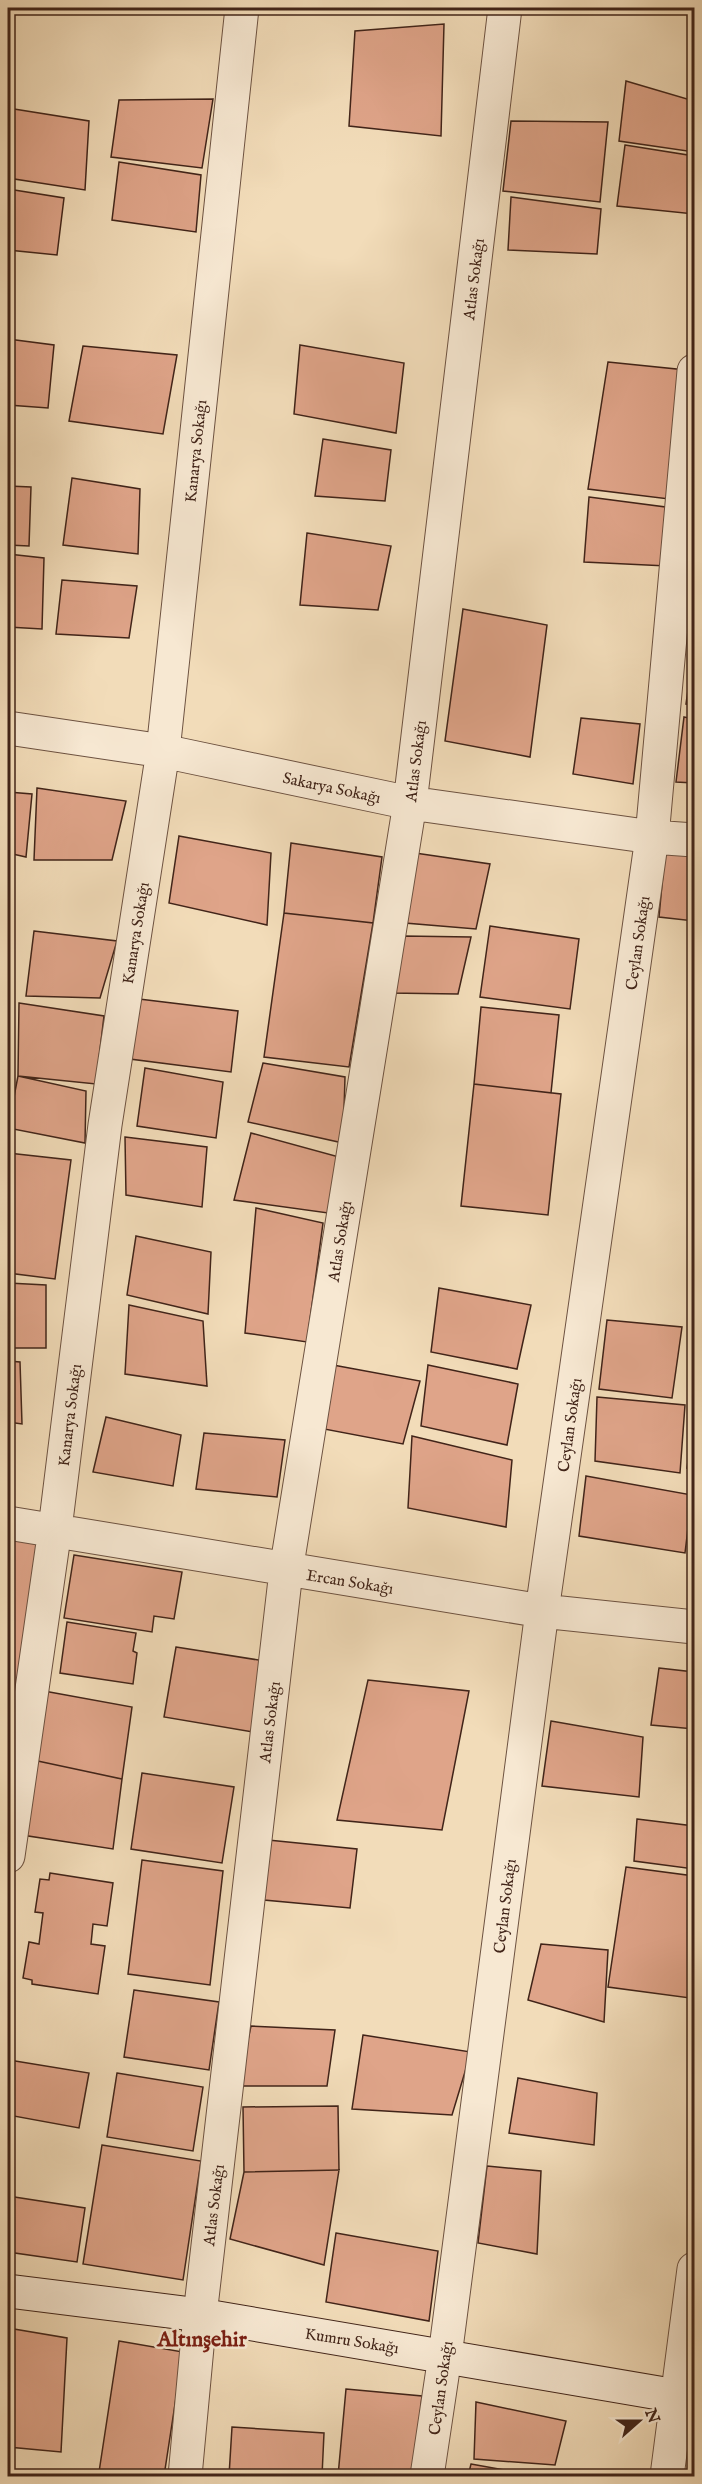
<svg xmlns="http://www.w3.org/2000/svg" width="702" height="2484" font-family="'IM FELL English',serif">
  <style>
    .green { fill: #b9c090; stroke: #7d7254; stroke-width: 1.5 }
    .building { fill: #dfa489; stroke: #412419; stroke-width: 1.5 }
    .lines { fill: none; stroke-linecap: round; stroke-linejoin: round }
    .street-casing { stroke: #6d5241; stroke-width: 35 }
    .secondary-casing { stroke: #412419; stroke-width: 35 }
    .street { stroke: #f7e8d2; stroke-width: 33 }
    .secondary { stroke: #f7e8d2; stroke-width: 33 }
    .labels { text-anchor: middle; stroke-width: 5; stroke-linejoin: round; paint-order: stroke }
    .street-label { font-size: 16px; fill: #412419; stroke: #f7e8d2 }
    .district-label { font-size: 22px; font-weight: bold; fill: #7a1f14; stroke: #f7e8d2 }
  </style>
  <rect width="100%" height="100%" fill="#f2dcb9"/>
  <filter id="stains"><feTurbulence type="fractalNoise" baseFrequency=".00333" numOctaves="4"/><feColorMatrix values="0 0 0 0 .2 0 0 0 0 .09 0 0 0 0 .02 0 0 0 .5 -.17"/></filter>
  <radialGradient id="worn" r=".72"><stop offset=".6" stop-color="#630" stop-opacity="0"/><stop offset="1" stop-color="#630" stop-opacity=".3"/></radialGradient>
  <!-- green -->
  <path class="green" d="M8,1685L21,1687L8,1756Z"/>
  <!-- building -->
  <path class="building" d="M444,24L441,136L349,126L355,31Z
    M626,81L694,101V152L619,141Z
    M213,99L202,168L111,157L119,100Z
    M14,109L89,121L85,190L8,178V151Z
    M511,121L608,122L600,202L503,191Z
    M625,145L694,156V214L617,206Z
    M119,162L201,175L196,232L112,220Z
    M8,189L64,198L57,255L8,250Z
    M511,197L601,209L597,254L508,250Z
    M8,339L54,345L48,408L8,405Z
    M300,345L404,363L396,433L294,414Z
    M83,346L177,355L163,434L69,421Z
    M608,362L686,370L669,499L588,489Z
    M323,439L391,450L385,501L315,496Z
    M72,478L140,489L138,554L63,545Z
    M8,486L31,487L29,546L8,545Z
    M589,497L673,508L667,566L584,562Z
    M307,533L391,546L378,610L300,605Z
    M8,554L44,558L42,629L8,627Z
    M62,580L137,586L129,638L56,634Z
    M463,609L547,625L530,757L445,741Z
    M694,647V705L686,704Z
    M684,717L694,719V783L676,782Z
    M581,718L640,724L633,784L573,774Z
    M37,788L126,801L112,860H34Z
    M8,792L32,794L26,857L8,853Z
    M179,836L271,853L267,925L169,903Z
    M291,843L382,857L373,923L284,913Z
    M665,852L694,855V921L659,917Z
    M415,853L490,864L476,929L405,923Z
    M284,913L373,923L349,1067L264,1057Z
    M490,926L579,939L570,1009L480,997Z
    M34,931L117,941L100,998L26,996Z
    M403,936L471,937L458,994L389,993Z
    M139,999L238,1011L231,1072L130,1059Z
    M19,1003L104,1016L96,1084L18,1076Z
    M481,1007L559,1015L551,1093L474,1084Z
    M263,1063L345,1077L343,1143L248,1122Z
    M145,1068L223,1082L216,1138L137,1126Z
    M18,1076L86,1091L85,1143L8,1128Z
    M474,1084L561,1094L548,1215L461,1206Z
    M251,1133L339,1157L328,1213L234,1200Z
    M125,1137L207,1147L202,1207L126,1195Z
    M8,1153L71,1160L55,1279L8,1273Z
    M256,1208L323,1223L307,1342L245,1333Z
    M136,1236L211,1252L208,1314L127,1295Z
    M8,1283L46,1285V1348H8Z
    M439,1288L531,1305L517,1369L431,1352Z
    M129,1305L203,1321L207,1386L125,1374Z
    M607,1320L682,1327L672,1398L599,1389Z
    M8,1361L20,1362L22,1424L8,1422Z
    M333,1365L420,1381L403,1444L324,1429Z
    M428,1365L518,1384L507,1445L421,1426Z
    M597,1397L685,1405L680,1473L595,1461Z
    M694,1416V1469L687,1468Z
    M106,1417L181,1435L173,1486L93,1472Z
    M204,1433L285,1440L277,1497L196,1489Z
    M412,1436L512,1460L506,1527L408,1508Z
    M586,1476L692,1495L685,1553L579,1536Z
    M8,1536L42,1541L21,1687L8,1685Z
    M74,1555L182,1572L174,1619L154,1616L152,1632L64,1618Z
    M67,1622L136,1633L133,1651L137,1653L133,1684L60,1673Z
    M176,1647L271,1662L259,1733L164,1717Z
    M659,1668L694,1672V1729L651,1725Z
    M368,1680L469,1691L442,1830L337,1820Z
    M44,1691L132,1707L122,1779L33,1760Z
    M551,1721L643,1737L639,1797L542,1786Z
    M33,1760L122,1779L113,1849L22,1835Z
    M142,1773L234,1787L222,1863L131,1849Z
    M637,1819L694,1826V1869L634,1861Z
    M268,1840L357,1849L350,1908L264,1900Z
    M142,1860L223,1871L210,1985L128,1974Z
    M626,1867L694,1876V1971L690,1998L608,1987Z
    M50,1873L113,1883L107,1926L93,1924L91,1944L105,1946L98,1994L32,1984V1980L23,1978L29,1942L39,1944L43,1913L35,1912L40,1879L49,1880Z
    M541,1944L608,1950L604,2022L528,2000Z
    M134,1990L219,2002L209,2070L124,2057Z
    M251,2026L335,2030L327,2086H238Z
    M363,2035L471,2052L452,2115L352,2109Z
    M9,2060L89,2073L79,2128L8,2115Z
    M117,2073L203,2087L193,2151L107,2137Z
    M518,2078L597,2093L594,2145L509,2133Z
    M338,2106L339,2170L244,2172L243,2107Z
    M102,2145L201,2161L183,2280L83,2264Z
    M487,2166L541,2171L537,2254L478,2243Z
    M339,2170L324,2265L230,2239L244,2172Z
    M8,2196L85,2208L77,2262L8,2252Z
    M336,2233L438,2251L429,2321L326,2302Z
    M8,2328L67,2338L61,2452L8,2447Z
    M119,2341L183,2352L164,2476H128L99,2472Z
    M346,2389L422,2396L414,2476H338Z
    M476,2402L566,2421L555,2465L474,2459Z
    M232,2427L324,2433L322,2476H229Z
    M471,2464L538,2476H468Z"/>
  <g class="lines">
    <defs>
      <path id="street" d="M8,728L163,751L410,803L652,837L694,840
        M8,1523L542,1611L694,1627
        M8,1856L55,1529L105,1125L163,751L242,8
        M185,2476L200,2315L286,1571L410,803L505,8
        M427,2476L445,2356L542,1611L652,837L694,371
        M667,2476L694,2269"/>
      <path id="secondary" d="M8,2291L200,2315L694,2399"/>
    </defs>
    <!-- street casing -->
    <use href="#street" class="street-casing"/>
    <!-- secondary casing -->
    <use href="#secondary" class="secondary-casing"/>
    <!-- street -->
    <use href="#street" class="street"/>
    <!-- secondary -->
    <use href="#secondary" class="secondary"/>
  </g>
  <g class="labels">
    <!-- street labels -->
    <g class="street-label">
      <text transform="translate(473 279) rotate(-83)" y="6">Atlas Sokağı</text>
      <text transform="translate(195 451) rotate(-84)" y="6">Kanarya Sokağı</text>
      <text transform="translate(415 761) rotate(-83)" y="6">Atlas Sokağı</text>
      <text transform="translate(332 787) rotate(12)" y="6">Sakarya Sokağı</text>
      <text transform="translate(135 933) rotate(-81)" y="6">Kanarya Sokağı</text>
      <text transform="translate(637 943) rotate(-82)" y="6">Ceylan Sokağı</text>
      <text transform="translate(339 1241) rotate(-81)" y="6">Atlas Sokağı</text>
      <text transform="translate(69 1415) rotate(-83)" y="6">Kanarya Sokağı</text>
      <text transform="translate(569 1425) rotate(-82)" y="6">Ceylan Sokağı</text>
      <text transform="translate(350 1581) rotate(9)" y="6">Ercan Sokağı</text>
      <text transform="translate(269 1722) rotate(-83)" y="6">Atlas Sokağı</text>
      <text transform="translate(504 1906) rotate(-83)" y="6">Ceylan Sokağı</text>
      <text transform="translate(213 2205) rotate(-83)" y="6">Atlas Sokağı</text>
      <text transform="translate(352 2340) rotate(9)" y="6">Kumru Sokağı</text>
      <text transform="translate(440 2388) rotate(-82)" y="6">Ceylan Sokağı</text>
    </g>
    <!-- district labels -->
    <g class="district-label">
      <text x="202" y="2346">Altınşehir</text>
    </g>
  </g>
  <!-- margin -->
  <rect width="702" height="2484" fill="none" stroke="#f2dcb9" stroke-width="30"/>
  <rect x="9" y="9" width="684" height="2466" fill="none" stroke="#412419" stroke-width="3"/>
  <rect x="15" y="15" width="672" height="2454" fill="none" stroke="#412419" stroke-width="1.5"/>
  <!-- north arrow -->
  <g transform="translate(639 2421) rotate(69)" stroke="#f7e8d2" stroke-width="4.5" paint-order="stroke">
  <path d="M0-4.5L10 22L0 15L-10 22Z" fill="#412419"/>
  <text y="-9" font-size="16" font-weight="bold" text-anchor="middle" fill="#412419">N</text>
  </g>
  <rect width="100%" height="100%" filter="url(#stains)"/>
  <rect width="100%" height="100%" fill="url(#worn)"/>
</svg>
